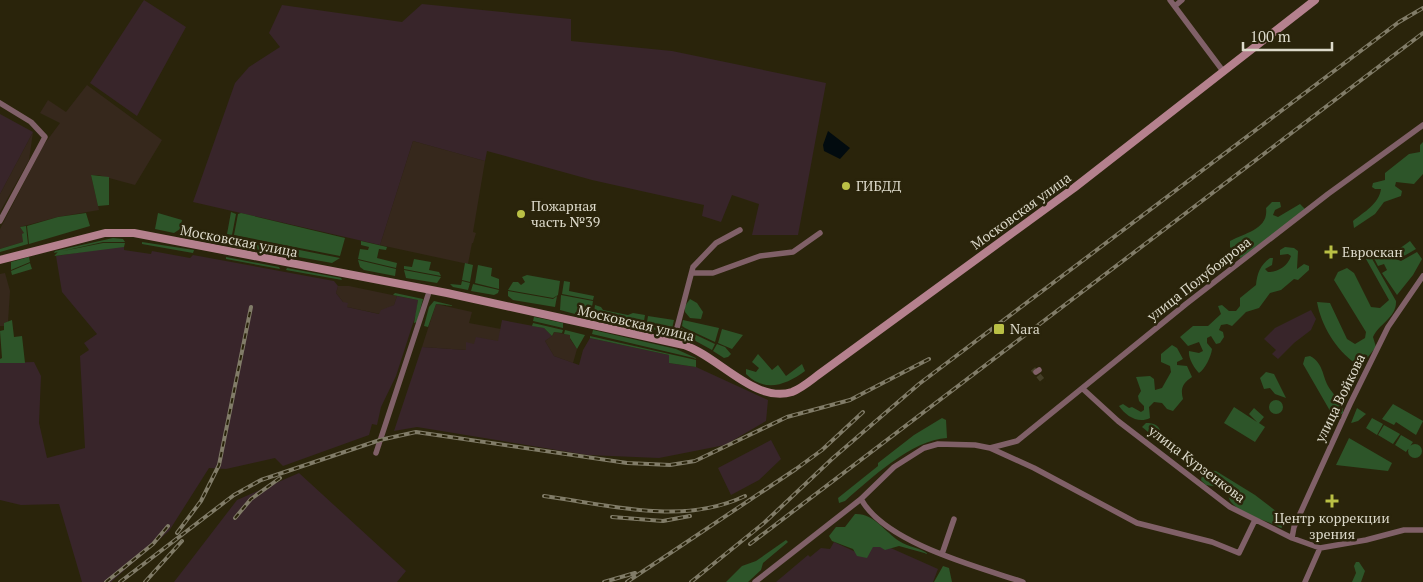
<svg xmlns="http://www.w3.org/2000/svg" width="1423" height="582" font-family="'PT Serif',serif">
  <style>
    .commercial { fill: #36281c }
    .industrial { fill: #38252a }
    .green { fill: #2d5529 }
    .water { fill: #020b0f }
    .lines { fill: none; stroke-linecap: round; stroke-linejoin: round }
    .street-tunnel { stroke: #453f28; stroke-width: 5.5; stroke-dasharray: 5.5 3; stroke-linecap: butt }
    .street { stroke: #806068; stroke-width: 5.5 }
    .secondary { stroke: #b5818e; stroke-width: 8 }
    .rail-casing { stroke: #817c68; stroke-width: 4 }
    .rail { stroke: #2a240b; stroke-width: 2; stroke-dasharray: 5.5; stroke-linecap: butt }
    .poi-dot { fill: #bac045; stroke: #2a240b; stroke-width: 2 }
    .labels { text-anchor: middle; stroke-width: 5; stroke-linejoin: round; paint-order: stroke }
    .poi-label { font-size: 14px; fill: #dcd9ca; stroke: #2a240b; text-anchor: start }
    .street-label { font-size: 14px; fill: #dcd9ca; stroke: #2a240b }
  </style>
  <rect width="100%" height="100%" fill="#2a240b"/>
  <!-- commercial -->
  <path class="commercial" d="M87,85L162,140L135,185L98,175H91L99,210L58,217L20,227L25,234L23,242L0,249V229L43,146L60,123L40,113L48,100L66,112Z
    M33,132L29,160L0,212V194Z
    M413,141L485,161L473,232L476,233L473,243H472L468,264L380,245Z
    M5,273L10,291L8,322L4,323V326H0V274Z
    M338,286H349L397,296L394,305L380,314L347,307L336,293Z
    M436,304L472,312L469,323L501,329L499,341L475,344L466,350L422,347Z
    M554,332L570,335V339L577,349L573,363L554,356L545,341L553,335Z"/>
  <!-- industrial -->
  <path class="industrial" d="M144,0L186,27L137,116L90,83Z
    M422,4L571,19V41L672,51L826,83L798,235H752L759,204L732,195L721,222L702,216L704,205L592,180L487,151L485,161L413,141L380,245L193,202L235,83L249,67L280,47L269,33L282,5L402,22Z
    M0,114L33,132L0,194Z
    M114,247H124V250L151,254L152,251L190,258L193,255L334,281L338,286L336,293L343,302L348,303L347,307L379,314L381,310L394,305L397,296L418,300L416,314L396,376L381,407L377,425L372,424L369,435L283,466L275,458L226,469L209,468L169,531L111,582H82L59,504L21,505L0,500V363L34,362L41,376L39,423L47,458L85,448L80,356L89,350L84,343L97,334L62,292L56,256Z
    M1311,310L1316,319L1311,330L1294,343L1278,359L1272,354L1276,350L1264,339L1275,328Z
    M502,320L544,328L552,336L545,341L554,356L579,365L583,350L590,338L669,355V363L696,367L768,400L766,421L725,445L659,458L587,455L417,427L394,431L422,347L466,350V342L474,344L476,337L498,341Z
    M771,440L781,459L759,480L731,495L718,468Z
    M299,473L406,571L397,582H174L237,500Z
    M866,537L938,569L933,582H776L808,555L810,557L821,548L830,549L834,542L860,554Z"/>
  <!-- green -->
  <path class="green" d="M1423,142V174L1414,184L1396,182L1395,186L1402,191L1401,196L1384,202L1375,214L1354,228L1353,221C1364,212 1379,204 1381,189H1375L1372,187L1373,183L1385,180V173L1409,154L1420,152V145Z
    M91,175L109,177V205L98,206Z
    M1272,202H1280L1281,207L1275,210L1273,215L1278,217L1300,204L1305,209L1250,253L1240,258L1230,247V241C1245,233 1269,229 1266,208Z
    M231,212L236,214L232,235L227,234Z
    M86,213L90,226L29,244L27,226L58,217Z
    M158,213L182,220L180,229L174,233L155,229Z
    M241,213L345,238L340,256L234,235L238,214Z
    M26,226L28,244L0,252V249L23,242L22,234L24,233L20,227Z
    M216,233L232,236L230,244L217,241Z
    M233,237L340,258L332,263L232,245Z
    M113,238L123,239L125,242H103L54,253L55,251Z
    M361,241L387,247L386,250L379,249L377,258L397,263L396,268L358,259L360,249L368,250L369,247L361,245Z
    M1410,241L1416,249L1404,256L1399,249Z
    M142,242L194,250L193,253L142,244Z
    M103,243H125L124,247L54,256L58,252Z
    M1285,247L1294,248L1298,251L1297,269L1304,264L1309,266V270L1298,280L1294,279L1281,290L1270,293L1259,308L1246,312L1232,326L1227,324L1221,325L1219,330L1223,332L1224,337L1220,343L1216,344L1211,336L1207,338V343L1212,349C1211,357 1205,369 1199,373C1194,368 1188,358 1189,351L1199,353L1203,351L1199,342L1188,346L1180,337L1193,326H1208L1221,314L1218,306L1222,305L1229,311H1236L1240,306V298L1256,285C1257,274 1260,265 1270,258H1273L1272,265L1265,269L1268,272C1278,272 1288,266 1291,256L1288,254L1280,255V250Z
    M1417,252L1422,259L1413,275L1397,295L1382,273L1387,270L1384,264L1378,266L1373,256L1382,254L1401,261Z
    M1367,256L1371,257L1396,301C1397,317 1379,324 1373,337L1376,347L1367,358L1355,363C1336,350 1321,325 1317,302L1330,303L1347,339L1355,344L1365,338L1366,332L1334,280L1338,272L1347,268L1354,273L1371,307L1380,308L1389,300L1366,259Z
    M29,257L30,262L11,270V262Z
    M226,257L279,267L280,269L226,259Z
    M414,259L431,262L429,270L439,272L441,276L404,269V266L412,267Z
    M358,260L396,269L395,276L364,270L360,267Z
    M30,263L32,269L12,275L11,271Z
    M465,263L473,265L470,282L462,280Z
    M478,265L492,268L491,276L499,279V289L475,283Z
    M287,268L341,278L342,280L286,270Z
    M404,270L441,277L437,283L406,278Z
    M527,275L560,281L558,295L553,298L508,290L513,282H518L521,285L525,282L522,277Z
    M462,281L470,283L468,290L453,287L450,284L461,285Z
    M564,281L570,282L569,291L594,296L593,300L562,294Z
    M473,284L499,290L498,293L494,295L471,291Z
    M508,291L553,299L557,296L555,307L513,300L508,296Z
    M395,293L423,299L417,322L414,323L418,300L393,295Z
    M561,295L593,301L590,318L560,310Z
    M690,299L697,303L703,312L701,319L690,318L685,312V306Z
    M434,301L455,306L436,304L428,327L424,326L429,307Z
    M595,305L601,307L603,310L628,315L633,313L645,315L643,327L593,319Z
    M648,316L674,320L671,333L646,328Z
    M534,317L563,323V328L533,321Z
    M12,320L14,337L22,336L25,363H0V359L2,358L0,331L4,330V323Z
    M683,320L719,328L715,342L685,328L682,326Z
    M533,323L563,330L562,333L554,332L552,336L544,328L532,326Z
    M681,328L715,344L712,350L681,333Z
    M722,329L743,335L732,349L718,343Z
    M565,330L585,335L577,349L570,338V335L564,334Z
    M593,330L676,349L698,359L592,334Z
    M590,336L696,360V367L669,363V355L590,338Z
    M717,344L725,347L731,354L728,357L724,358L713,351Z
    M1172,345L1177,348L1183,359L1177,362V365L1187,366L1192,377C1183,383 1180,388 1183,399L1173,411L1167,409L1162,403L1154,402L1149,407L1150,418C1138,424 1126,416 1119,406L1123,404L1129,408L1132,407L1141,412L1144,410V406L1139,401L1138,396L1141,391L1136,377L1150,376L1154,379L1155,390L1162,388L1171,372L1170,366L1161,362V354Z
    M758,354L772,370L778,365L786,376L802,364L805,371C786,385 765,393 746,374V369L756,372L759,368L752,362Z
    M1310,356C1323,363 1322,374 1328,386C1333,395 1344,403 1343,413L1338,416H1333L1303,364L1305,357Z
    M1266,372L1274,374L1286,398L1275,394L1270,388L1264,389L1260,378Z
    M1269 407a7 7 0 1 1 14 0a7 7 0 1 1-14 0Z
    M1393,404L1423,421L1416,435L1396,422L1394,425L1382,419Z
    M1234,407L1257,422L1249,414L1254,408L1264,417L1259,423L1265,427L1255,442L1224,423Z
    M1357,408L1366,414L1358,421L1351,423Z
    M942,418L946,420L947,438C913,439 869,480 845,501L839,503L838,498L878,466V463L914,435Z
    M1372,418L1383,424L1377,435L1366,428Z
    M1146,423C1154,423 1159,425 1161,433L1159,437L1153,436L1142,427Z
    M1384,425L1400,434L1393,444L1378,435Z
    M1401,435L1413,442L1406,452L1395,445Z
    M1349,438L1392,463L1388,471L1336,465Z
    M1408 451a7 7 0 1 1 14 0a7 7 0 1 1-14 0Z
    M1207,470L1216,471L1255,495L1281,515L1284,526L1281,528C1265,519 1244,517 1231,502C1228,498 1228,492 1225,488L1206,485L1201,480L1203,471Z
    M855,514C874,513 885,532 899,541C908,547 921,548 928,554L899,546L885,550L880,547H873L867,558L857,556L853,549L832,541L829,536L836,527H845Z
    M786,540L788,542L763,563L761,570L748,582H726L742,566L756,561Z
    M1356,562H1359L1365,571L1361,582H1352L1356,573L1354,566Z
    M943,566L949,568L952,582H934Z"/>
  <!-- water -->
  <path class="water" d="M828,131L850,148L840,159L824,151L823,145Z"/>
  <g class="lines">
    <!-- street-tunnel -->
    <path class="street-tunnel" d="M1033,369L1044,382"/>
    <!-- street -->
    <path class="street" d="M1170,0L1223,71
      M1175,6L1182,0
      M0,103L31,122L45,137L0,221
      M692,273H713L760,256L793,252L820,233
      M673,343L693,267L716,243L740,230
      M1036,372L1039,370
      M1083,389L1118,421L1230,507L1292,538L1320,548L1366,540L1404,530H1423
      M990,448L1017,441L1186,304L1328,194L1423,125
      M376,453L430,289
      M861,499C885,543 978,567 1023,582
      M1292,538L1294,527L1350,404L1388,327L1423,276
      M942,554L954,519
      M755,582L861,499L894,467L924,448L938,444L975,445L990,448L1034,468L1137,523L1212,542L1239,553L1255,520
      M1305,582L1320,548"/>
    <!-- secondary -->
    <path class="secondary" d="M0,260L105,233H134L447,293L684,345C718,356 755,404 792,392C802,388 810,381 818,375L1074,188L1315,0"/>
    <defs>
      <path id="rail" d="M544,496C610,505 682,526 745,496
        M612,517L663,521L690,516
        M235,518L251,499L280,478
        M177,533L201,501L219,465L251,307
        M750,544L1423,33
        M106,582L153,544L168,526
        M120,582L234,495L261,480L380,440L416,432L627,463L670,465L695,461L787,417L850,400L929,359
        M145,582L182,541
        M604,582L635,573
        M627,582L796,469L822,450L863,412
        M691,582L764,523L833,458L919,384L1399,22L1423,8"/>
    </defs>
    <!-- rail casing -->
    <use href="#rail" class="rail-casing"/>
    <!-- rail -->
    <use href="#rail" class="rail"/>
  </g>
  <!-- markers -->
  <g class="poi-dot">
    <circle cx="846" cy="186" r="5"/>
    <circle cx="521" cy="214" r="5"/>
    <path d="M1328.5 244.5h5v5h5v5h-5v5h-5v-5h-5v-5h5z"/>
    <rect x="993" y="323" width="12" height="12" rx="2.5"/>
    <path d="M1329.5 493.5h5v5h5v5h-5v5h-5v-5h-5v-5h5z"/>
  </g>
  <g class="labels">
    <!-- poi labels -->
    <g class="poi-label">
      <text x="856" y="191">ГИБДД</text>
      <text x="531" y="211">Пожарная<tspan x="531" dy="16">часть №39</tspan></text>
      <text x="1342" y="257">Евроскан</text>
      <text x="1010" y="334">Nara</text>
      <text x="1332" y="523" text-anchor="middle">Центр коррекции<tspan x="1332" dy="16">зрения</tspan></text>
    </g>
    <!-- street labels -->
    <g class="street-label">
      <text transform="translate(1021 211) rotate(-36)" y="5">Московская улица</text>
      <text transform="translate(239 241) rotate(11)" y="5">Московская улица</text>
      <text transform="translate(1199 279) rotate(-38)" y="5">улица Полубоярова</text>
      <text transform="translate(636 323) rotate(13)" y="5">Московская улица</text>
      <text transform="translate(1340 398) rotate(-64)" y="5">улица Войкова</text>
      <text transform="translate(1197 464) rotate(37)" y="5">улица Курзенкова</text>
    </g>
  </g>
  <!-- scale -->
  <path d="M1243 42v8h89v-8" fill="none" stroke="#dcd9ca" stroke-width="2.5"/>
  <text x="1250" y="42" font-size="15" fill="#dcd9ca" stroke="#2a240b" stroke-width="4" paint-order="stroke">100 m</text>
</svg>
